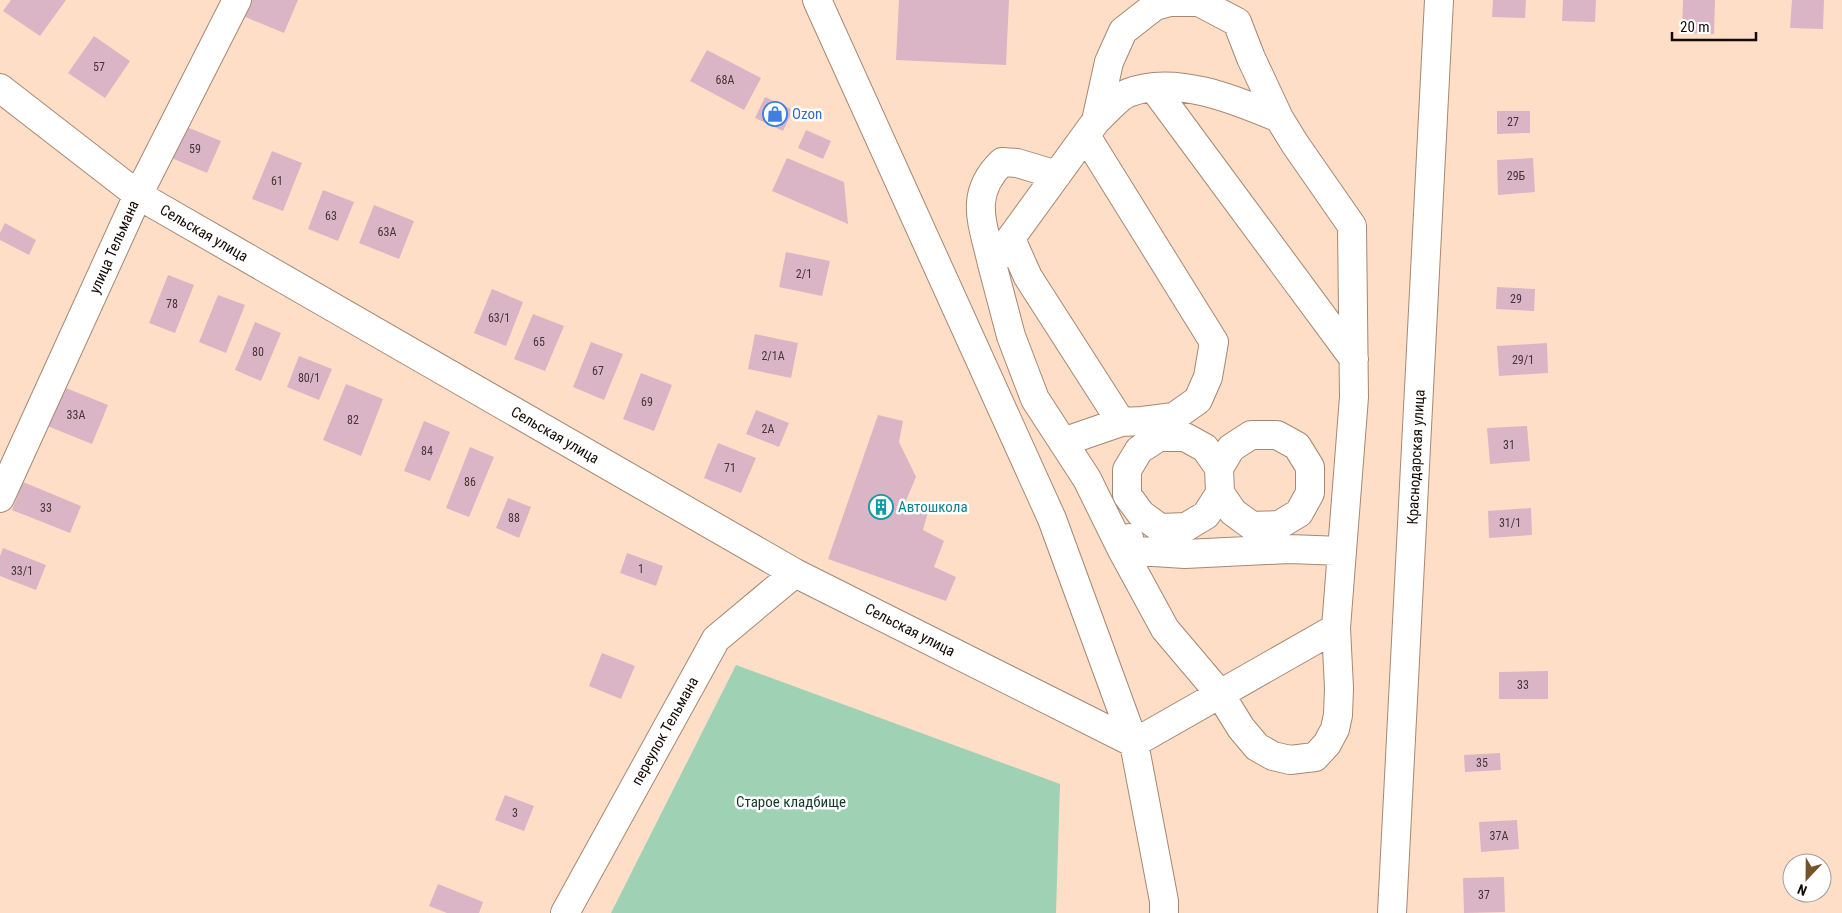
<svg xmlns="http://www.w3.org/2000/svg" width="1842" height="913" font-family="'Roboto Condensed',sans-serif">
  <style>
    .green { fill: #9fd2b5 }
    .building { fill: #dab5c6 }
    .lines { fill: none; stroke-linecap: round; stroke-linejoin: round }
    .minor-casing { stroke: #a68872; stroke-width: 30 }
    .minor { stroke: #fff; stroke-width: 28 }
    .labels { text-anchor: middle; stroke-width: 5; stroke-linejoin: round; paint-order: stroke }
    .number-label { font-size: 12px; fill: #463534 }
    .shop-label { font-size: 15px; fill: #366cbe; stroke: #fff; text-anchor: start }
    .street-label { font-size: 15px; fill: #150a04; stroke: #fff }
    .culture-label { font-size: 15px; fill: #0d838f; stroke: #fff; text-anchor: start }
    .park-label { font-size: 15px; fill: #133a27; stroke: #fff }
  </style>
  <rect width="100%" height="100%" fill="#ffdec7"/>
  <!-- green -->
  <path class="green" d="M736,665L1060,784L1056,913H611Z"/>
  <!-- building -->
  <path class="building" d="M11,0H66L40,36L3,11Z
    M249,0H298L284,33L243,16Z
    M899,0H1009L1006,65L896,60Z
    M1493,0H1526L1525,18L1492,17Z
    M1563,0H1596L1595,22L1562,21Z
    M1683,0H1715L1714,34L1682,33Z
    M1792,0H1824L1823,29L1790,28Z
    M94,36L130,61L105,98L68,73Z
    M707,50L761,78L744,110L690,81Z
    M765,97L793,110L783,131L755,118Z
    M1497,111H1530V133L1497,134Z
    M182,125L221,141L207,173L169,157Z
    M806,130L831,141L823,159L798,148Z
    M272,151L302,163L283,211L252,199Z
    M787,158L844,182L848,224L772,191Z
    M1533,158L1535,192L1498,195L1497,160Z
    M323,190L354,202L338,241L308,229Z
    M374,205L414,221L399,259L359,243Z
    M5,223L36,240L29,255L0,240V233Z
    M786,252L830,261L822,296L779,287Z
    M168,275L194,285L175,333L149,323Z
    M1497,287L1535,289L1534,311L1496,309Z
    M492,289L523,302L506,346L474,333Z
    M218,295L245,305L226,353L199,342Z
    M533,314L564,326L545,371L514,359Z
    M255,322L281,333L261,381L235,370Z
    M755,334L798,343L791,378L748,369Z
    M591,342L623,354L604,400L573,387Z
    M1547,343L1548,373L1499,376L1497,346Z
    M299,356L332,369L319,400L287,387Z
    M641,373L672,385L654,431L623,419Z
    M346,384L383,399L361,456L323,440Z
    M61,386L108,405L92,444L45,425Z
    M756,410L789,423L779,447L746,434Z
    M878,415L903,421L899,442L916,477L905,503L928,512L923,530L944,541L934,567L956,577L946,601L828,559Z
    M424,421L450,432L430,481L404,471Z
    M1527,426L1530,461L1490,464L1487,428Z
    M718,443L756,458L741,493L704,478Z
    M470,447L494,457L469,517L446,508Z
    M23,482L81,506L70,533L12,510Z
    M508,498L531,507L519,538L496,528Z
    M1531,508L1532,535L1489,538L1488,511Z
    M3,548L46,565L36,590L0,576V556Z
    M627,553L663,566L656,586L620,573Z
    M602,653L635,666L621,699L589,686Z
    M1548,671V699H1499V672Z
    M1500,753L1501,770L1465,772L1464,755Z
    M505,795L534,806L524,831L495,820Z
    M1517,820L1519,849L1481,852L1479,822Z
    M1504,877L1505,912L1464,913L1463,878Z
    M438,884L483,902L479,913H447L429,906Z"/>
  <g class="lines">
    <defs>
      <path id="minor" d="M817,0L1052,519L1134,743L1164,901V913
        M1170,2H1199L1237,22L1251,58L1279,118L1295,144L1352,226L1354,397L1336,628L1339,688L1338,715L1335,729L1327,744L1315,757L1290,760L1273,756L1257,747L1241,728L1220,694L1165,629L1122,550L1087,479L1035,399L1011,336L992,264L1096,121L1109,62L1123,31L1155,6Z
        M1153,87L1354,359
        M0,88L138,195L795,573L1134,743L1336,628
        M1096,121C1104,114 1118,97 1128,93C1174,74 1236,100 1279,118
        M1011,239L1028,277L1121,422
        M992,264C983,223 968,195 1002,162L1017,163L1057,175
        M1063,442L1121,422L1142,421L1174,417L1198,400L1208,377L1214,342L1086,136
        M1219,468L1231,448L1251,435H1277L1297,446L1310,467V493L1299,513L1279,525L1252,526L1233,512L1220,493L1219,468L1205,448L1185,437H1159L1139,450L1127,470V495L1141,514L1160,528L1186,527L1206,515L1220,493
        M0,498L138,195L237,0
        M1129,538L1122,550L1185,554L1289,549L1342,551
        M565,913L716,639L795,573
        M1392,913L1439,0"/>
    </defs>
    <!-- minor casing -->
    <use href="#minor" class="minor-casing"/>
    <!-- minor -->
    <use href="#minor" class="minor"/>
  </g>
  <!-- icons -->
  <defs>
    <symbol id="shop-ring" viewBox="-11 -11 22 22"><circle r="9.5" fill="#fff" stroke="#3f7fe0" stroke-width="1.5"/><path d="M-5-2.5h2.3a2.7 3.5 0 0 1 5.4 0H5L5.5 6h-11ZM-1.5-2.5h3a1.5 2.3 0 0 0-3 0Z" fill="#3f7fe0"/></symbol>
    <symbol id="building-ring" viewBox="-11 -11 22 22"><circle r="9.5" fill="#fff" stroke="#0f9aa8" stroke-width="1.5"/><path d="M-4-6H4V6H1V3H-1V6H-4ZM-2.5-4.3h1.7v1.8h-1.7ZM.8-4.3h1.7v1.8H.8ZM-2.5-1h1.7V.8h-1.7ZM.8-1h1.7V.8H.8Z" fill="#0f9aa8"/></symbol>
  </defs>
  <g fill-rule="evenodd">
    <use href="#shop-ring" x="761" y="100" width="28" height="28"/>
    <use href="#building-ring" x="867" y="493" width="28" height="28"/>
  </g>
  <g class="labels">
    <!-- number labels -->
    <g class="number-label">
      <text x="99" y="71">57</text>
      <text x="725" y="84">68А</text>
      <text x="1513" y="126">27</text>
      <text x="195" y="153">59</text>
      <text x="1516" y="180">29Б</text>
      <text x="277" y="185">61</text>
      <text x="331" y="220">63</text>
      <text x="387" y="236">63А</text>
      <text x="804" y="278">2/1</text>
      <text x="1516" y="303">29</text>
      <text x="172" y="308">78</text>
      <text x="499" y="322">63/1</text>
      <text x="539" y="346">65</text>
      <text x="258" y="356">80</text>
      <text x="773" y="360">2/1А</text>
      <text x="1523" y="364">29/1</text>
      <text x="598" y="375">67</text>
      <text x="309" y="382">80/1</text>
      <text x="647" y="406">69</text>
      <text x="76" y="419">33А</text>
      <text x="353" y="424">82</text>
      <text x="768" y="433">2А</text>
      <text x="1509" y="449">31</text>
      <text x="427" y="455">84</text>
      <text x="730" y="472">71</text>
      <text x="470" y="486">86</text>
      <text x="46" y="512">33</text>
      <text x="514" y="522">88</text>
      <text x="1510" y="527">31/1</text>
      <text x="641" y="573">1</text>
      <text x="22" y="575">33/1</text>
      <text x="1523" y="689">33</text>
      <text x="1482" y="767">35</text>
      <text x="515" y="817">3</text>
      <text x="1499" y="840">37А</text>
      <text x="1484" y="899">37</text>
    </g>
    <!-- shop labels -->
    <g class="shop-label">
      <text x="792" y="119">Ozon</text>
    </g>
    <!-- street labels -->
    <g class="street-label">
      <text transform="translate(204 233) rotate(30)" y="5">Сельская улица</text>
      <text transform="translate(114 247) rotate(-66)" y="5">улица Тельмана</text>
      <text transform="translate(555 435) rotate(30)" y="5">Сельская улица</text>
      <text transform="translate(1416 457) rotate(-87)" y="5">Краснодарская улица</text>
      <text transform="translate(910 630) rotate(27)" y="5">Сельская улица</text>
      <text transform="translate(665 731) rotate(-61)" y="5">переулок Тельмана</text>
    </g>
    <!-- culture labels -->
    <g class="culture-label">
      <text x="898" y="512">Автошкола</text>
    </g>
    <!-- park labels -->
    <g class="park-label">
      <text x="791" y="807">Старое кладбище</text>
    </g>
  </g>
  <!-- north arrow -->
  <g transform="translate(1807 878) rotate(202)"><circle r="24" fill="#ffffff" stroke="#a19d9b"/>
  <path d="M0-4L9 19L0 12L-9 19Z" fill="#74532a"/>
  <text y="-8" font-size="14" font-weight="bold" text-anchor="middle" fill="#150a04">N</text>
  </g>
  <!-- scale -->
  <path d="M1672 32v8h84v-8" fill="none" stroke="#150a04" stroke-width="2.5"/>
  <text x="1680" y="32" font-size="15" fill="#150a04" stroke="#ffffff" stroke-width="4" paint-order="stroke">20 m</text>
</svg>
